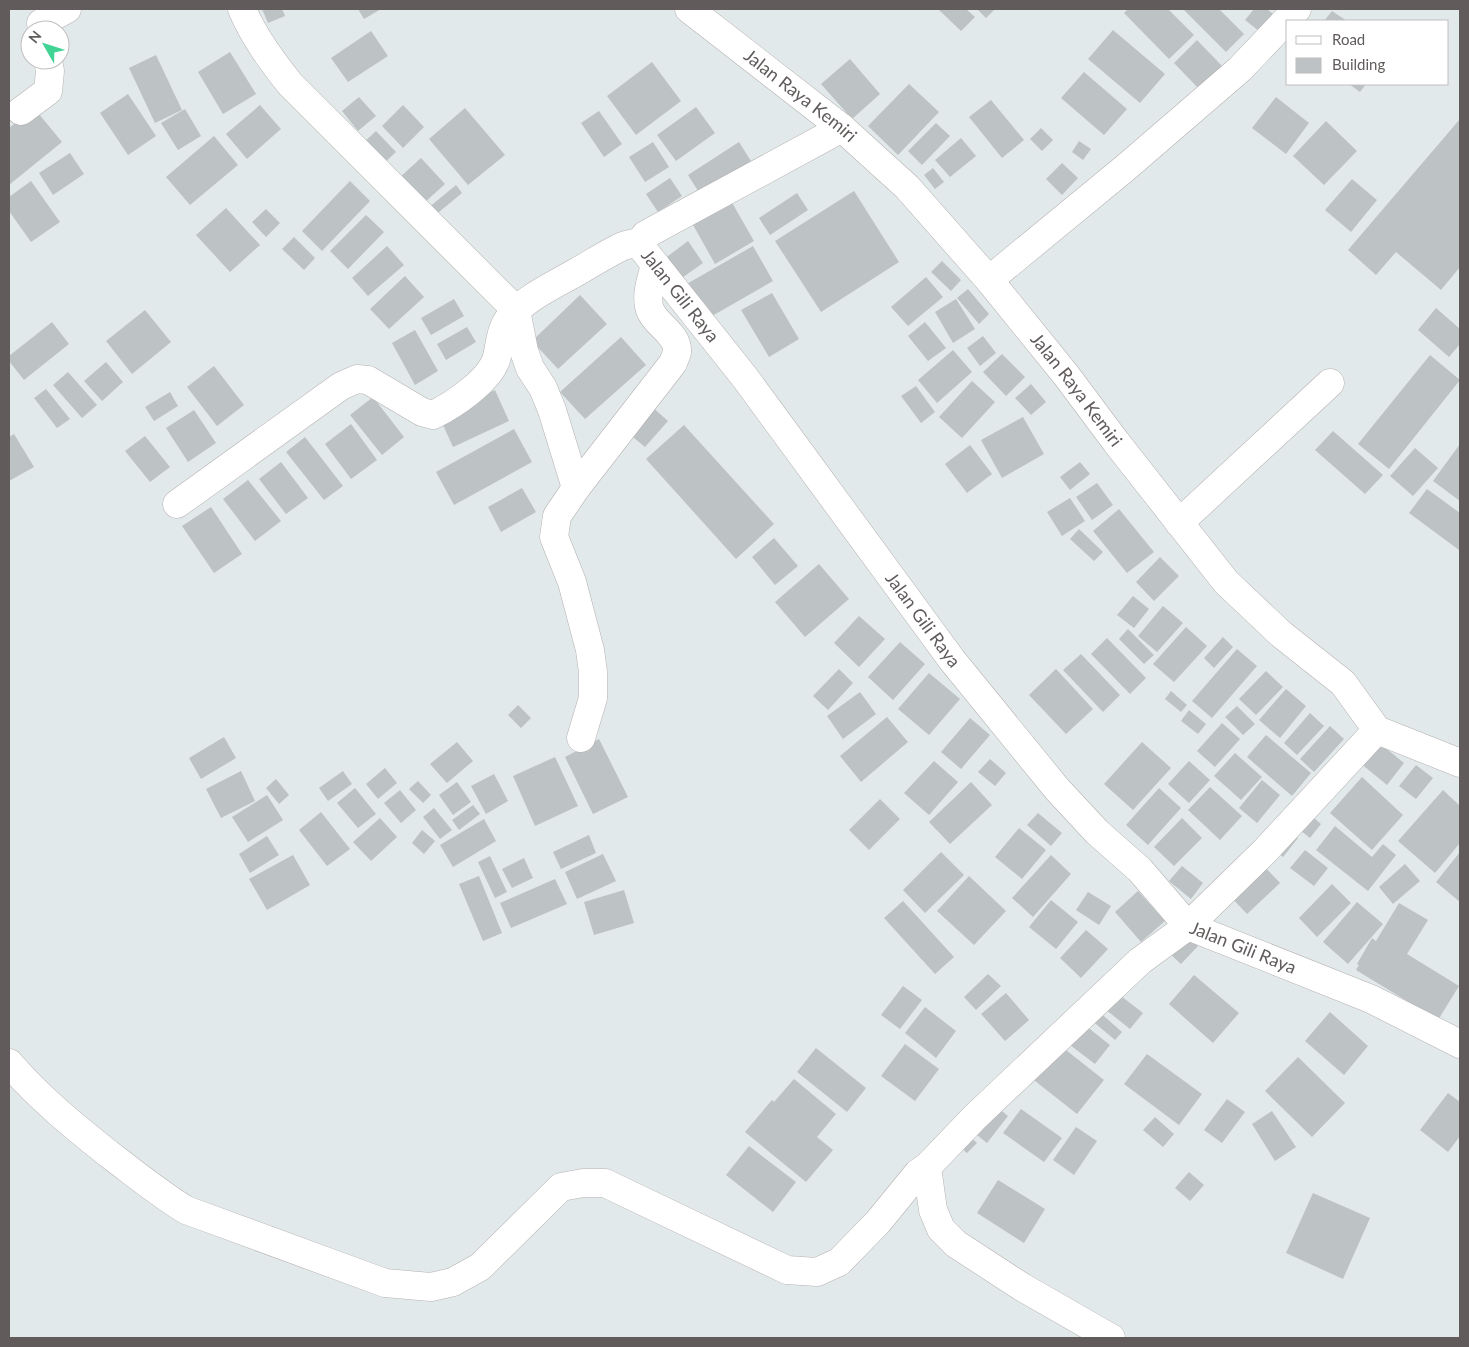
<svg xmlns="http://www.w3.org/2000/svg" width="1469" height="1347" font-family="Lato,sans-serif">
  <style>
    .building { fill: #bdc2c4 }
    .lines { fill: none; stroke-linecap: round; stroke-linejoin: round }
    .minor-casing { stroke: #b6b1b0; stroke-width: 29 }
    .minor { stroke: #fff; stroke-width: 28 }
    .labels { text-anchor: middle; stroke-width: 5; stroke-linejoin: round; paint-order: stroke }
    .street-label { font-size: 18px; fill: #615b5b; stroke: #fff }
  </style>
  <rect width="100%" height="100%" fill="#e2e9eb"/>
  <!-- building -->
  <path class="building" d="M262,9H282L285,16L268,23Z
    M358,9H381L364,19Z
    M938,9H966L975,17L961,31Z
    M977,9H995L986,18Z
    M1128,9H1168L1194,35L1169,59L1124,13Z
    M1183,9H1219L1244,34L1226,52Z
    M1254,9H1267L1273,14L1259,31L1245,20Z
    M1332,11L1347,21H1324Z
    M1113,30L1165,74L1140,103L1088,59Z
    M371,31L388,56L348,82L331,58Z
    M1197,40L1223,67L1200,90L1174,63Z
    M230,52L256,94L223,114L198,72Z
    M156,55L182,110L155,123L129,68Z
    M850,59L880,94L852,119L821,84Z
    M652,62L681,101L636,135L607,96Z
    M1084,72L1127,109L1104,135L1061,98Z
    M909,84L939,112L898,155L868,126Z
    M1349,84H1366L1360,92Z
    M128,94L156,136L128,155L100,113Z
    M359,97L376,116L358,131L342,111Z
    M1276,97L1309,123L1286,154L1252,128Z
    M991,100L1024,140L1002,158L969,117Z
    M260,105L281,129L247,159L226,134Z
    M403,105L424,127L403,148L382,126Z
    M696,107L715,133L676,161L657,135Z
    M34,108L62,142L9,185V128Z
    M465,108L505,155L468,185L429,139Z
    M185,109L201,136L178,150L161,123Z
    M599,111L622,144L604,157L581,123Z
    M1460,119V267L1441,290L1396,252L1376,275L1348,250Z
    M1326,121L1357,151L1324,185L1293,156Z
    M936,123L950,136L922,165L908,151Z
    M1041,128L1053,140L1042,151L1030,139Z
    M376,131L396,152L381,166L361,145Z
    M214,136L238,165L190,205L166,177Z
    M961,138L976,156L950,177L935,160Z
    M1079,141L1091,149L1083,160L1072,152Z
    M653,142L669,167L645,182L629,157Z
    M739,142L751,161L700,194L688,175Z
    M70,153L84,174L53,195L39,173Z
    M421,158L445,184L423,204L399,178Z
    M1062,163L1078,178L1062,195L1046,179Z
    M933,168L944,182L935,189L924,175Z
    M670,178L682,196L658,212L646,194Z
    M1352,179L1377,200L1351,232L1325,210Z
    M31,181L60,222L31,242L9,211V197Z
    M350,181L370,201L322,251L302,231Z
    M456,185L462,193L433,217L427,209Z
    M854,191L899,262L821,312L775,241Z
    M797,193L808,210L770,235L759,218Z
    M731,201L754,241L715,264L692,223Z
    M226,208L260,245L230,272L196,235Z
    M266,209L280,223L266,237L252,222Z
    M366,215L384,232L348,269L330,251Z
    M294,237L315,258L304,270L282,249Z
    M688,241L703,263L679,280L664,259Z
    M387,246L404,265L368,296L352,278Z
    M753,246L773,281L705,320L685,285Z
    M942,261L961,280L951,291L931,272Z
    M405,276L424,297L389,329L370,309Z
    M926,277L943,297L908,326L891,307Z
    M968,289L989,314L979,324L957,298Z
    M772,293L799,339L769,357L741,310Z
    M580,295L607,324L558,369L532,341Z
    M454,299L464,316L431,335L421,318Z
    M956,299L975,329L953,343L935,312Z
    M1436,308L1460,329V344L1449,357L1418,330Z
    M145,310L171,342L132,374L106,341Z
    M52,322L69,344L24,380L9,361V356Z
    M925,322L946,348L928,361L908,336Z
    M467,327L476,342L446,360L437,344Z
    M415,330L438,371L415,385L392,343Z
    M983,336L996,353L980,366L967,348Z
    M621,337L646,365L585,419L560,392Z
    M953,350L972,372L937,403L918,380Z
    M1002,354L1025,377L1006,396L983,372Z
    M1430,355L1460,380L1389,469L1358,444Z
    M106,362L123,382L102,401L84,381Z
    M214,366L244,405L217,426L187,387Z
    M68,372L97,405L82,418L53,385Z
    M972,381L995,402L962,438L939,417Z
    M1031,384L1046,402L1031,415L1015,398Z
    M916,386L935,412L921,423L901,396Z
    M46,389L70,419L57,428L34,398Z
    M495,390L509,421L453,447L439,416Z
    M170,392L178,406L154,421L145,407Z
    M373,397L404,437L382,455L350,415Z
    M651,406L668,421L645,447L628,433Z
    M194,410L216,443L188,462L166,428Z
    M1023,417L1044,454L1002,478L981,440Z
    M351,424L377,460L351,479L325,444Z
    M684,425L774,524L736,559L646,459Z
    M514,429L532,462L454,505L436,472Z
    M1333,431L1383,475L1365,494L1315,450Z
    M14,434L34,467L9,481V437Z
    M145,436L170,467L150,482L125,451Z
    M305,437L343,486L324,500L286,452Z
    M1460,444V501L1433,481Z
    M970,445L992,474L967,493L945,464Z
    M1415,448L1438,468L1413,496L1390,476Z
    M281,462L308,498L286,514L259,479Z
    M1080,462L1090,474L1070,490L1060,477Z
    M248,480L281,521L255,541L223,499Z
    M1097,483L1113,505L1092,520L1076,497Z
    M522,488L536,512L501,532L488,507Z
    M1427,489L1460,513L1459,550L1409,513Z
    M1070,498L1085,521L1062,536L1047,512Z
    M211,507L242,554L214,573L182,526Z
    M1119,509L1154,552L1127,573L1093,531Z
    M1079,529L1103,552L1094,561L1070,539Z
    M774,538L798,566L775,585L752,557Z
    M1160,557L1179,576L1154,601L1136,582Z
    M819,564L849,599L805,637L775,602Z
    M1133,596L1149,609L1134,628L1117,615Z
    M1163,606L1183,623L1157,652L1138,636Z
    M859,616L885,639L859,667L834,643Z
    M1186,627L1207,646L1174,682L1153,664Z
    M1128,629L1154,655L1144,664L1119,639Z
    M1223,637L1233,647L1214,668L1204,658Z
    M1107,638L1146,678L1130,694L1091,654Z
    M900,642L925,664L893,700L868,677Z
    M1237,649L1257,666L1212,718L1192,701Z
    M1081,654L1120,695L1103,712L1063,670Z
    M839,669L853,683L828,710L813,696Z
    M1056,669L1093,709L1066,734L1029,695Z
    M1266,671L1283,687L1256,715L1239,699Z
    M929,673L960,699L929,735L898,709Z
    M1286,689L1306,706L1280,738L1259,720Z
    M1171,691L1187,705L1181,712L1165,699Z
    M860,692L876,714L843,739L827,716Z
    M518,705L531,718L521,728L508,715Z
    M1237,706L1255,724L1243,735L1225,717Z
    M1189,710L1206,724L1198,734L1181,721Z
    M1310,713L1324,726L1297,755L1284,743Z
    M887,717L908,742L861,782L840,756Z
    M970,718L990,735L961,769L941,752Z
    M1222,723L1240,739L1215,767L1197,751Z
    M1330,726L1344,739L1314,772L1300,759Z
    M1266,735L1311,773L1292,796L1247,757Z
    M224,737L236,758L201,779L189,758Z
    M599,739L628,797L593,814L565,757Z
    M457,742L473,761L447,783L430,764Z
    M1142,742L1171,768L1133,810L1104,784Z
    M1378,742L1404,763L1387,785L1360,763Z
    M1235,753L1262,777L1241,800L1214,776Z
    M555,757L578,806L535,826L513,776Z
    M990,759L1006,773L995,786L978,772Z
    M934,761L958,782L929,815L904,793Z
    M1189,761L1210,780L1189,803L1168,784Z
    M1416,765L1433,778L1416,799L1399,786Z
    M385,768L397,783L378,799L366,784Z
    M241,771L255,801L221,818L206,789Z
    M343,771L352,784L328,801L319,788Z
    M494,774L508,801L486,814L471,786Z
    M1362,777L1403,815L1372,850L1330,813Z
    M276,779L289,795L279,804L266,788Z
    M1262,780L1280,795L1257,823L1239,808Z
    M418,781L431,795L423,803L409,789Z
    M457,782L471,802L453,815L439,795Z
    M971,782L992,805L950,844L929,822Z
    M1210,787L1242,816L1220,840L1188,810Z
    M355,788L376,814L358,828L337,803Z
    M1159,788L1181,808L1148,845L1126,825Z
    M400,790L416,810L401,823L384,803Z
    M1443,790L1460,806V843L1435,873L1398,841Z
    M267,795L283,820L248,842L232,817Z
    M880,799L900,819L869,850L849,830Z
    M473,805L480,814L459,830L452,820Z
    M434,808L452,830L440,839L423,817Z
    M321,812L350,849L327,866L299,830Z
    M1307,812L1321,824L1310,838L1295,826Z
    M1038,813L1062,833L1051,846L1027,825Z
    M380,818L397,837L371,861L353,842Z
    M1182,818L1202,838L1174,866L1154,847Z
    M484,819L496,841L453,867L440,845Z
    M1335,826L1372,857L1383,844L1396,855L1368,891L1316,850Z
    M1019,828L1046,850L1022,879L995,857Z
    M422,830L435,841L424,854L412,843Z
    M1290,831L1298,838L1283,857L1275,850Z
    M589,835L596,853L561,869L553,852Z
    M267,836L279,855L250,873L239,854Z
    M1305,850L1328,868L1314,886L1290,868Z
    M941,852L964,875L925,913L903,890Z
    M1460,852V902L1436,882Z
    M603,854L616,881L577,899L565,872Z
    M293,855L310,885L267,910L249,879Z
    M1051,855L1071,874L1033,917L1012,898Z
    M490,856L507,892L495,898L478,862Z
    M524,858L533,878L512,888L502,869Z
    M1260,862L1280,883L1247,914L1227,893Z
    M1405,864L1420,881L1393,904L1379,887Z
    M1182,866L1203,883L1191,899L1169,881Z
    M479,876L502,933L483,941L459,884Z
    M969,876L1006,911L974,945L937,911Z
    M555,879L567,904L511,928L500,903Z
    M1332,884L1351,903L1317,937L1299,918Z
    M624,890L634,923L594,935L584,902Z
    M1138,891L1165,921L1141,942L1115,912Z
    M1088,892L1111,906L1099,925L1076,910Z
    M1051,900L1078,922L1056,949L1029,927Z
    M903,901L954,957L935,974L884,918Z
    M1357,902L1383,924L1348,964L1323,942Z
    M1399,903L1428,920L1407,954L1459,986L1438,1020L1356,970L1359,965L1357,964L1372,938L1376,941Z
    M1086,930L1108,949L1081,978L1060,958Z
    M1186,935L1198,946L1181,964L1169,953Z
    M988,974L1001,986L976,1010L964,997Z
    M1194,975L1239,1013L1213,1043L1169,1004Z
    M903,986L922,1000L900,1029L881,1015Z
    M1006,993L1029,1020L1005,1041L981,1014Z
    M1117,993L1143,1013L1130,1029L1105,1009Z
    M925,1007L956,1031L936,1058L905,1033Z
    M1097,1010L1122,1032L1115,1040L1090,1019Z
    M1330,1012L1368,1046L1344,1075L1305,1041Z
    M1081,1022L1110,1045L1095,1064L1066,1042Z
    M1057,1043L1104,1080L1077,1114L1030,1077Z
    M905,1044L939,1069L915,1101L881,1076Z
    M816,1048L866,1088L847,1112L797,1072Z
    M1147,1054L1202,1094L1179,1125L1124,1084Z
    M1298,1057L1345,1103L1312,1137L1265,1091Z
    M794,1079L836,1114L817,1137L833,1150L806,1182L745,1132L772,1100L774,1102Z
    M1448,1093L1460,1102V1136L1448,1152L1420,1130Z
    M1227,1099L1245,1112L1222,1143L1204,1130Z
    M993,1104L1008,1116L987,1143L972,1131Z
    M1021,1109L1062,1138L1044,1162L1003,1133Z
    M1272,1111L1296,1147L1275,1161L1252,1124Z
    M1155,1117L1174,1134L1163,1147L1143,1130Z
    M1076,1127L1097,1141L1074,1175L1053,1160Z
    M969,1136L977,1143L967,1153L959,1146Z
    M749,1146L796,1182L773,1212L726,1175Z
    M1189,1172L1204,1185L1190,1201L1175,1188Z
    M998,1180L1045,1209L1024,1243L977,1213Z
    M1313,1193L1370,1218L1343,1279L1286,1253Z"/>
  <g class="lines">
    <defs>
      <g id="minor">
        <path d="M242,9C254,37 271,60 290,84L516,310L524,351L530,368L543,388L552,410L576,488"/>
        <path id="s1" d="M689,9L842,128L907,187L989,280L1066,375L1116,442L1226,582L1281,634L1343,683L1377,730L1460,763"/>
        <path d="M42,30L41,23L67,9"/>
        <path d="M21,111L48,91L50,71L48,60"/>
        <path id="s2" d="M842,128L645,235L642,241V248L746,379L952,660L1057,789L1097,832L1140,870L1188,926L1371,999L1460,1044"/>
        <path d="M989,280L1124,169L1240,69L1297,9"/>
        <path d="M177,504L341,386L357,379L368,380L422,412L433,415C453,405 488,382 496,360C500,348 499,335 506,323C519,300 557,284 580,270C594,262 608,253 623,246C629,244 636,243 642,241"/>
        <path d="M1179,523L1330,383"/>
        <path d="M581,738L593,698V672L590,650L572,582L554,537L557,516L576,488L673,363C674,359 677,355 677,352C679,333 652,324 649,306C646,292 652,278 655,264"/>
        <path d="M9,1063C40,1099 77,1129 114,1158C138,1176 160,1194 186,1210L385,1283L431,1287L453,1282L480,1267L561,1187L583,1183H605L787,1270L817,1272L839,1262L878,1222L918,1173L927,1167"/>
        <path d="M1111,1338L1022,1287L956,1244L941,1229L933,1210L927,1167L975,1117L1140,961L1188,926L1265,851L1377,730"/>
      </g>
    </defs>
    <!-- minor casing -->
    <use href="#minor" class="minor-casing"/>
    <!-- minor -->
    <use href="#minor" class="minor"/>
  </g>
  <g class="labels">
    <!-- street labels -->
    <g class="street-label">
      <text dy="6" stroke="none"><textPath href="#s1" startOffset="141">Jalan Raya Kemiri</textPath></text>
      <text dy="6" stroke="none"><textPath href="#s2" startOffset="299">Jalan Gili Raya</textPath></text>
      <text dy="6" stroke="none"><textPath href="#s1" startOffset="546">Jalan Raya Kemiri</textPath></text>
      <text dy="6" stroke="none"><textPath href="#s2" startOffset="704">Jalan Gili Raya</textPath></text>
      <text dy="6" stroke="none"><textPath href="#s2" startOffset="1169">Jalan Gili Raya</textPath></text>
    </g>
  </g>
  <!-- border -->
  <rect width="1469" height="1347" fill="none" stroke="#615b5b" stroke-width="20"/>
  <!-- legend -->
  <rect x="1286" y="20" width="162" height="65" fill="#ffffff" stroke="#c0bdbd"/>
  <rect x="1296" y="36" width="25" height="8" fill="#ffffff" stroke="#c0bdbd"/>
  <text x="1332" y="45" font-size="15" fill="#615b5b">Road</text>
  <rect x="1296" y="58" width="25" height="15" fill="#bdc2c4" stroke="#c0bdbd"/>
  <text x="1332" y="70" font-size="15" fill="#615b5b">Building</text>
  <!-- north arrow -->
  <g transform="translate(45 45) rotate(309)"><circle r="24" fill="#ffffff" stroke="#c0bdbd"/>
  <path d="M0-4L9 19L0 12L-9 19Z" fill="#41d394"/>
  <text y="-8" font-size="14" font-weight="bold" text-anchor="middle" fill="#615b5b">N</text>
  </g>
</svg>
